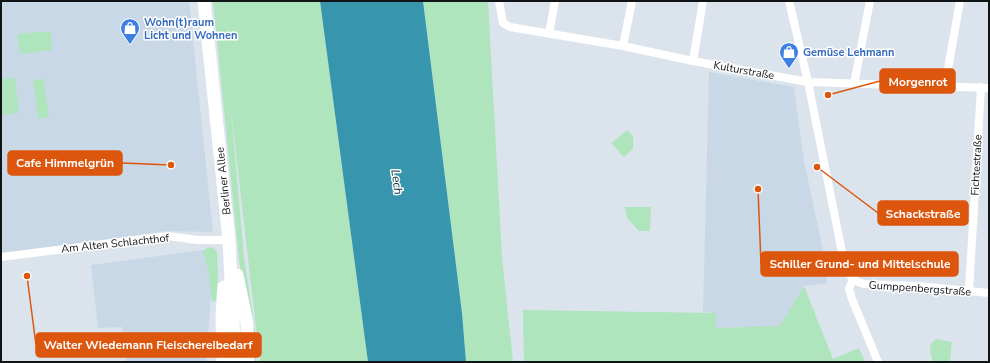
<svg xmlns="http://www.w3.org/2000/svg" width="990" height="363" font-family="'Nunito Sans',sans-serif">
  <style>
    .built { fill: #c9d8e6 }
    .green { fill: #aee5bd }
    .water { fill: #3796ad }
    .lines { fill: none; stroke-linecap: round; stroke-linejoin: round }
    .street { stroke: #fff; stroke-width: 8 }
    .primary { stroke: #fff; stroke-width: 13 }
    .labels { text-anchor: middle; stroke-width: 3; stroke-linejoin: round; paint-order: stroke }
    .shop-label { font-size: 11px; font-weight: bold; fill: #366cbe; stroke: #fff; text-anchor: start }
    .street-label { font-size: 11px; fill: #111417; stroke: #fff }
    .water-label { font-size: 12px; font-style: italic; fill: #02303a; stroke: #fff }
    .leader { fill: none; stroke: #dd560d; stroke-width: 1.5 }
    .callout-dot { fill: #dd560d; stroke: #fff; stroke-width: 1.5 }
    .callout { fill: #dd560d; stroke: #dd560d; stroke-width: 1.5 }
    .callout-label { font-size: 12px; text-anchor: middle; font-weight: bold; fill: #fff }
  </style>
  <rect width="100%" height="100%" fill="#dbe4ed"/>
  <!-- built -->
  <path class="built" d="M1,1H189L213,232L167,231L1,254Z
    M709,72L794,87L804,161L825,259L827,283L804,286L780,326L716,328V313L703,312Z
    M211,249L212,283L206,362H126L122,327L98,328L91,265Z"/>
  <!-- green -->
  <path class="green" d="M213,1H320L368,362H260L231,110L244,257L255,330L256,362H253L239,259Z
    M423,1H488L502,257L513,362H466L462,313Z
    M51,31L52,50L20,54L17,34Z
    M15,78L19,113L1,115V79Z
    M44,79L49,117L38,119L33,80Z
    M627,130L633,136V149L624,157L611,143Z
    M625,207H651L650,231H639L627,218Z
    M212,247L217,251L218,277L216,300L213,302L211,296L209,274L203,251L207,248Z
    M804,286L833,359L859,348L865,362H524L523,310L716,313V328L780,326Z
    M936,339L952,342L950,362H933C930,353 927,345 936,339Z"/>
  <!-- water -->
  <path class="water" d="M320,1H423L462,313L466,362H368Z"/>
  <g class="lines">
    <!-- street -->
    <path class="street" d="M499,1L503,23L510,27L623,46L693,61L808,82L989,88
      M789,1L808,82L845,267C849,276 854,282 864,284L918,286L989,293
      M549,34L555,1
      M623,46L632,1
      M693,61L703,1
      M854,84L870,1
      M945,86L960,1
      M1,257L168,236L197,240H229
      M853,279L849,289L852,299L878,362
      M969,291L981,87"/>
    <!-- primary -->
    <path class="primary" d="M204,1L229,240L235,362
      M237,275L247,323L248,362
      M223,362L222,316L224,287"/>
  </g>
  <!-- icons -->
  <defs>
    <symbol id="shop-pin" viewBox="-11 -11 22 30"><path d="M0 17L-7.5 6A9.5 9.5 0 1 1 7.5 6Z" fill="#3f7fe0" stroke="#fff"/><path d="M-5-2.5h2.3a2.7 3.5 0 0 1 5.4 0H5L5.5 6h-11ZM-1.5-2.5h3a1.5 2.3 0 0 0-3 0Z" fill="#fff"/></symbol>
  </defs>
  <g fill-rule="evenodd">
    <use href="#shop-pin" x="119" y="17" width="22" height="30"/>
    <use href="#shop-pin" x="778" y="41" width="22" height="30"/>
  </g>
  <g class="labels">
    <!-- shop labels -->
    <g class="shop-label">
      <text x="144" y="26">Wohn(t)raum<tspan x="144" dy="13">Licht und Wohnen</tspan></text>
      <text x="803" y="56">Gemüse Lehmann</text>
    </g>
    <!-- street labels -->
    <g class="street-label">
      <text transform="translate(744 70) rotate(10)" y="4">Kulturstraße</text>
      <text transform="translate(976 165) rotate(-87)" y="4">Fichtestraße</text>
      <text transform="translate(223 181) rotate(-96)" y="4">Berliner Allee</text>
      <text transform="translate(115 243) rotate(-6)" y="4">Am Alten Schlachthof</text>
      <text transform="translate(920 288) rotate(4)" y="4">Gumppenbergstraße</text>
    </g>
    <!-- water labels -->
    <g class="water-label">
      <text transform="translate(397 182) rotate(82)" y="4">Lech</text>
    </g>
  </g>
  <!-- callouts -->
  <path class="leader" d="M828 95L880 81M171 165L122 163M817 167L878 213M758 189L761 264M27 276L36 345"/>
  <g class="callout-dot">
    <circle cx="828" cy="95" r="4"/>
    <circle cx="171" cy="165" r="4"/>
    <circle cx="817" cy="167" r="4"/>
    <circle cx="758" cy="189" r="4"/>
    <circle cx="27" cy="276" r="4"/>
  </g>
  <g class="callout">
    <rect x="880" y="69" width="75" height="24" rx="4"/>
    <rect x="8" y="151" width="114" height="24" rx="4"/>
    <rect x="878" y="201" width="90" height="24" rx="4"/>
    <rect x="761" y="252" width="197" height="24" rx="4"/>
    <rect x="36" y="333" width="225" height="24" rx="4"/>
  </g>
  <g class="callout-label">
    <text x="918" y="86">Morgenrot</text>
    <text x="65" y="167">Cafe Himmelgrün</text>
    <text x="923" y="218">Schackstraße</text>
    <text x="860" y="268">Schiller Grund- und Mittelschule</text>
    <text x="148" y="349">Walter Wiedemann Fleischereibedarf</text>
  </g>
  <!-- border -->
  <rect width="990" height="363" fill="none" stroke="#111417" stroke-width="4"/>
</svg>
